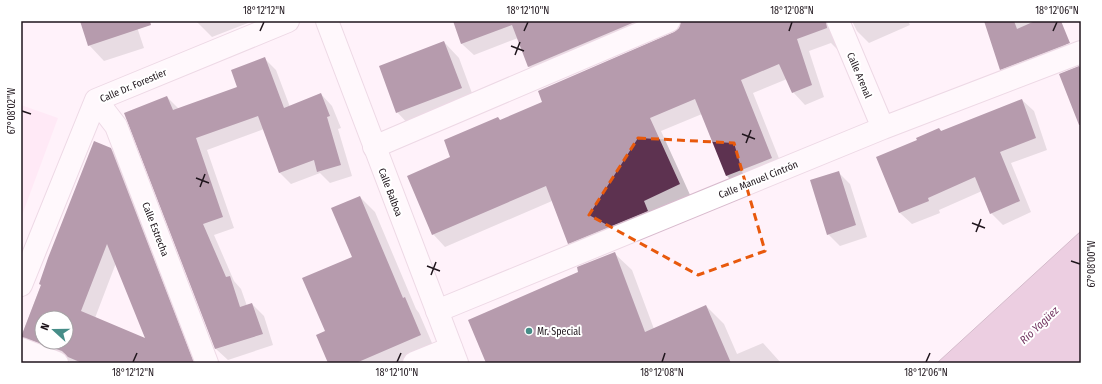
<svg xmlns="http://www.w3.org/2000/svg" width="1102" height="384" font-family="'Fira Sans Condensed',sans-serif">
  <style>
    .green { fill: #fedef2 }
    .water { fill: #d6a2c4; stroke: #9f7892 }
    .shadow { fill: #0003; fill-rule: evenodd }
    .building { fill: #5d3250; fill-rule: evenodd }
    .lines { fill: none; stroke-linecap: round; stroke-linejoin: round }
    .street-casing { stroke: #d8bacd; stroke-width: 24 }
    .primary-casing { stroke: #d8bacd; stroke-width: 24 }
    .street { stroke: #fff; stroke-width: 22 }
    .primary { stroke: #fff; stroke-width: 22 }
    .marked { fill: none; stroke: #e8590c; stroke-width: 3; stroke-dasharray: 8 5; stroke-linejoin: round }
    .ticks { fill: none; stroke: #1f151c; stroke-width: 1.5 }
    .poi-dot { fill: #468d88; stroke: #fff; stroke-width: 1.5 }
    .labels { text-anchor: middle; stroke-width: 4; stroke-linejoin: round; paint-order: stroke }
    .street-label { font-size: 10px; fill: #1f151c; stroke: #fff }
    .poi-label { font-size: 10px; fill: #1f151c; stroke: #fff; text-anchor: start }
    .water-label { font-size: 11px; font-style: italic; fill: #71335f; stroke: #fff }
    .neatline { fill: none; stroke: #1f151c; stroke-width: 1.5 }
    .ticks-label { font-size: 10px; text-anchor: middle; fill: #1f151c }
  </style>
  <rect width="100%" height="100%" fill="#fff2fa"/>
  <!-- green -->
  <path class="green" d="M21,105L58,118L21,218Z"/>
  <!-- water -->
  <path class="water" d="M1081,231V363H937Z"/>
  <!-- shadow -->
  <path class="shadow" d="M81,21H135L144,48L104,61L89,45Z
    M196,21H253L212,37Z
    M454,21H682L542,79L529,67L518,38L474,55L462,44Z
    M682,21H908L910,25L869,43L857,31L852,21L846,22L843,55L831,43L809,51L824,97L805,105L793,92L787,79L753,93L784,171L740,189L727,176L702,114L661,131L691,197L581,256L569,243L552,201L445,247L433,234L452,158L500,121L543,102L674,33L680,29Z
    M985,21H1060L1069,59L1012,81L1001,69Z
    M444,42L459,58L476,104L412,128L397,112Z
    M264,58L276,70L290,107L321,94L332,106L341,128L338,129L352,176L330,183L320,173L291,184L279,172L264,129L207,150L234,228L214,235L234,281L241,289L247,306L252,304L264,316L273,345L228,360L216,349L125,114L167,97L179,109L239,88Z
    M1022,100L1034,111L1047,150L1011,163L1031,212L1003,225L991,213L982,191L939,210L940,213L912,224L900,213L877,158L919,140L939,129L942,132Z
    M110,148L122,160L199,363H70V361L33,348L21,337L41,285ZM116,263L147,340L95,318ZM42,318H66V342H42Z
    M839,173L850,184L867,237L840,246L828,234Z
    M360,197L375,212L416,309L419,313L435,350L405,363H330L326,332L353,257Z
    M614,253L632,270L654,329L706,306L724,324L737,354L763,343L781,363H488L580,273Z"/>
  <!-- building -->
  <path class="building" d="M80,21H150L151,25L88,46Z
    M453,21H637L528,67L512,25L461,44Z
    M681,21H826L827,28L797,39L812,85L792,93L779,64L741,80L772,158L726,176L695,99L650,118L680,184L644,201L648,211L568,244L546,186L432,235L407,176L450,157L444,140L498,117L500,120L542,102L538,91L674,32L679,28Z
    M984,21H1014L1017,29L1035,21H1061L1070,43L1000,70Z
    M444,41L462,88L396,113L379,66Z
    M265,57L284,108L321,93L330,116L327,117L341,165L317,172L314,160L279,173L258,116L196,138L223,217L203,224L226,277L230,276L240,307L252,303L263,334L215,349L124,113L167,96L173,110L237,87L231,70Z
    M1079,66L1081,70V125H1079L1059,74Z
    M1022,99L1036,138L1000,152L1020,201L990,214L975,177L928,198L929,201L899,213L876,157L917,140L916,138L939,128L941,131Z
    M94,141L111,148L194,363H82L68,357L62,351L21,337L41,285L39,284L48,258ZM107,244L145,338L81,311ZM42,318H66V342H42Z
    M839,171L856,225L827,235L810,180Z
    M360,196L403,298L405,297L421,335L356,363H328L316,335L325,331L302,278L352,257L331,208Z
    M615,252L645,332L706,305L731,363H486L468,320L578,272L577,267Z"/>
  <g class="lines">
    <defs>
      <path id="street" d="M838,21L883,128
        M96,100L116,126L207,363
        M374,147L669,21
        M21,285L96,100L288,21
        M437,311L883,128L1081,52
        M21,349L57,363
        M414,363L451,348"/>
      <path id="primary" d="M327,21L457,363"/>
    </defs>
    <!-- street casing -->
    <use href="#street" class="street-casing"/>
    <!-- primary casing -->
    <use href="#primary" class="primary-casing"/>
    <!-- street -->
    <use href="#street" class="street"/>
    <!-- primary -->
    <use href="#primary" class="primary"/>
  </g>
  <!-- marked area -->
  <path d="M0 0H1102V384H0ZM638,138L734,143L765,251L698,275L589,215Z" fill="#fff2fa" fill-opacity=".55" fill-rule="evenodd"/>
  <path class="marked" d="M638,138L734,143L765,251L698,275L589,215Z"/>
  <!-- ticks -->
  <path class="ticks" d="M260,31L264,22M524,31L528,22M789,31L792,22M1053,31L1057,22M511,46L524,51M515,55L520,42M22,111L31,114M742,134L755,139M746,143L751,130M196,178L209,183M200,187L205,174M972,223L985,228M976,232L981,219M1071,261L1080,264M427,266L440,271M431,275L436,262M133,362L137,353M397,362L401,353M662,362L665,353M926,362L930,353"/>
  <!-- markers -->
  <circle class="poi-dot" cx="529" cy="331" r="4"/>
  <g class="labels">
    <!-- street labels -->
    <g class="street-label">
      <text transform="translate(860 75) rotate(67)" y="4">Calle Arenal</text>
      <text transform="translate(133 85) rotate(-23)" y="4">Calle Dr. Forestier</text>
      <text transform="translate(758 179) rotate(-22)" y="4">Calle Manuel Cintrón</text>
      <text transform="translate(391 192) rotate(69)" y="4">Calle Balboa</text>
      <text transform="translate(156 229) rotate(69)" y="4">Calle Estrecha</text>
    </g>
    <!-- poi labels -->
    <g class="poi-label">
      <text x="537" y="335">Mr. Special</text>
    </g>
    <!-- water labels -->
    <g class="water-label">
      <text transform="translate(1039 325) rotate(-43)" y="4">Río Yagüez</text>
    </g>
  </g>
  <!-- border -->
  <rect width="1102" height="384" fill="none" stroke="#ffffff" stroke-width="44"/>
  <!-- north arrow -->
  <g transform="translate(54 330) rotate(291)"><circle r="19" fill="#ffffff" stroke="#a5a1a4"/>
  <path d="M0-3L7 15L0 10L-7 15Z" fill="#468d88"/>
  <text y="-6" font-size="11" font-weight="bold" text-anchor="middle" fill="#1f151c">N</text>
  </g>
  <rect x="22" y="22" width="1058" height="340" class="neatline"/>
  <g class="ticks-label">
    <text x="264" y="14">18°12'12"N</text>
    <text x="528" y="14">18°12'10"N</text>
    <text x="792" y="14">18°12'08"N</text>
    <text x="1057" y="14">18°12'06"N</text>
    <text transform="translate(11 111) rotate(-90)" y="4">67°08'02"W</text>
    <text transform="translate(1091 264) rotate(-90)" y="4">67°08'00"W</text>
    <text x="133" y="376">18°12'12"N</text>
    <text x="397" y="376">18°12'10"N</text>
    <text x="662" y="376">18°12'08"N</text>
    <text x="926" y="376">18°12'06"N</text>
  </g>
</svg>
